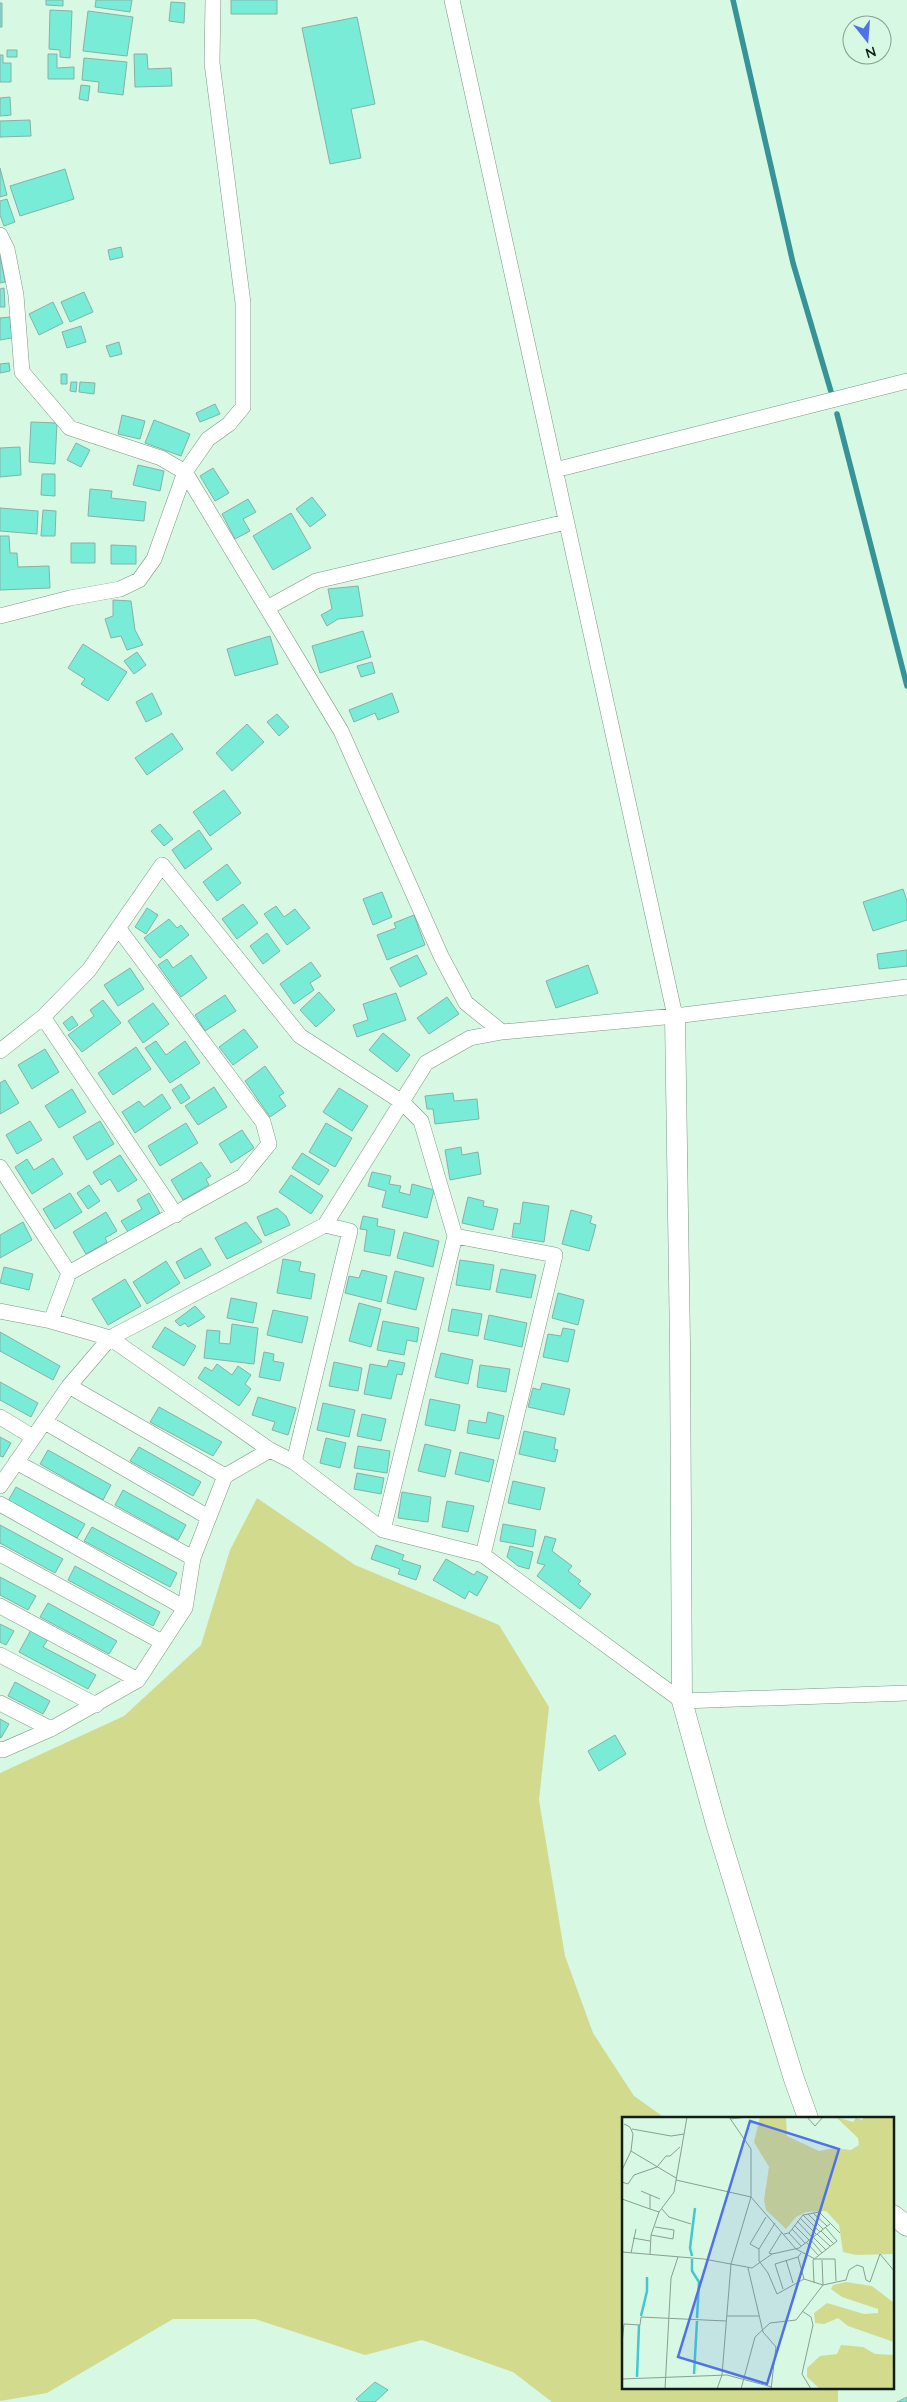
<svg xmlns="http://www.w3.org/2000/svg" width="907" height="2402" font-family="Quicksand,sans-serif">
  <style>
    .green { fill: #d2da8e }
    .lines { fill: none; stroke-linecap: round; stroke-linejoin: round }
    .stream { stroke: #369398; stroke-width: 5.5 }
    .building { fill: #78ecd6; stroke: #88b0a7 }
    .minor-casing { stroke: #799885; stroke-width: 16 }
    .tertiary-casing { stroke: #799885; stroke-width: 21 }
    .minor { stroke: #fff; stroke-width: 15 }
    .tertiary { stroke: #fff; stroke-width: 20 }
    .inset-river { fill: none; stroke: #46c6d0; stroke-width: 2.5 }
    .inset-road { fill: none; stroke: #88a091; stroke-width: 1 }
    .view { fill: #5172e7; fill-opacity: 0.15; stroke: #5172e7; stroke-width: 2.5 }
    .inset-edge { fill: none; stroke: #111d16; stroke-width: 2.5 }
  </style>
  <rect width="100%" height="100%" fill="#d7f8e3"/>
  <!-- green -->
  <path class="green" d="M257,1498L355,1565L499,1625L549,1707L539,1800L565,1956L593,2033L634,2096L665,2118H623V2388H838V2402H552L513,2372L422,2340L365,2355L255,2319H173L47,2393L0,2401V1773L124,1716L201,1645L230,1550Z"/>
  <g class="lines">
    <!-- stream -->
    <path class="stream" d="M733,0L793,263L832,395
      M837,414L907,686"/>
  </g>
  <!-- building -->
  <path class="building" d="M46,0H63V6L46,5Z
    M96,0H132L130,12L95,7Z
    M231,0H277V14H231Z
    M171,2L185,3L184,23L169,21Z
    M0,3H2V27H0Z
    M50,10L72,11L70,58L60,57V50L49,49Z
    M88,11L133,17L127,56L83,51Z
    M357,17L375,104L351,109L361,158L330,164L302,28Z
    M7,50H17V57H7Z
    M48,54H57V68L74,67V79H48Z
    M134,54H147L148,69L171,68L172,86L135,87Z
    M0,55H3V63H11V82H0Z
    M84,58L127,62L123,95L98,92L99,82L82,80Z
    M81,85L90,86L88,101L79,99Z
    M10,97L11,115L0,116V98Z
    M30,120L31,136L0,137V121Z
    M0,168L7,195L0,197Z
    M65,169L74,199L20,216L10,186Z
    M7,199L15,222L4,226L0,215V201Z
    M121,247L123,257L110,260L108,250Z
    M0,254L5,282L0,283Z
    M4,288L5,307H0V289Z
    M84,292L93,312L70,322L61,302Z
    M53,302L63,323L39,335L29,314Z
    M10,317L12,338L0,340V318Z
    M81,326L86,342L67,348L62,332Z
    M119,342L122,354L110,357L106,346Z
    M9,363L10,371L0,373V364Z
    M61,374H67V384H61Z
    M71,382H77L76,392L70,391Z
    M80,382L95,383L94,394L79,392Z
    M215,404L220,414L200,422L196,413Z
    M122,415L145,421L140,439L118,434Z
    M154,420L190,434L181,456L145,443Z
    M31,422L57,423L55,464L29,462Z
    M76,443L90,450L81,467L67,460Z
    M20,447L21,475L0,477V448Z
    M138,465L164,471L160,491L133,485Z
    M213,468L229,493L215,501L200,476Z
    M42,474H55V496L41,495Z
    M90,489L112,491L111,498L146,502L144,521L88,516Z
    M312,497L326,515L310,527L296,509Z
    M248,499L256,512L243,519L250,531L235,539L222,514Z
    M0,508L38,511L37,534L0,531Z
    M43,510L56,511L55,536H41Z
    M291,513L311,548L273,570L253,536Z
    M0,536H9L10,553H17L18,567L49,566L50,588L0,590Z
    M71,543H95V563H71Z
    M111,545L136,546V564H111Z
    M358,586L363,616L338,619L327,626L321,615L332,609L328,589Z
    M113,600L131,601L135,630L143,645L127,650L121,636L111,638L105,619L113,616Z
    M363,631L371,657L320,673L312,646Z
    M270,636L278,664L235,676L227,649Z
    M83,644L127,672L108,701L81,684L85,679L68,668Z
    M137,652L146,665L134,674L124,661Z
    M372,662L375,673L361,677L357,666Z
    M152,693L162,714L146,722L136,702Z
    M392,693L399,712L378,720L375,713L354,722L349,710Z
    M277,714L289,727L279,736L267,722Z
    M247,724L264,742L232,771L216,753Z
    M172,733L183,749L147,775L135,758Z
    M224,790L241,813L210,836L193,812Z
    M160,824L173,839L164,846L151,831Z
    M199,830L212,849L185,869L172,850Z
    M227,864L241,883L217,901L203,882Z
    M903,889L907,901V920L873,931L863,902Z
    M382,892L392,917L373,925L363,899Z
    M243,904L258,923L237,939L222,919Z
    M276,906L284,917L295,909L310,928L287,945L264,914Z
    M147,908L158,915L146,934L135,927Z
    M414,915L425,945L387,960L377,935L396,928L394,923Z
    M169,919L177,928L181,925L189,935L160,958L144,938Z
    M267,933L280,951L263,964L250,946Z
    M907,950V966L879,969L877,954Z
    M191,955L207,978L181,997L158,965L167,959L173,968Z
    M417,955L427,974L400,987L390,968Z
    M311,962L321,976L310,983L314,990L294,1004L280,984Z
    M588,965L598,993L556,1008L546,981Z
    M130,968L144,989L118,1006L104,985Z
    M319,992L335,1010L316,1027L300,1010Z
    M396,993L406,1020L357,1037L353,1025L368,1020L363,1004Z
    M225,995L236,1011L205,1031L195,1015Z
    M447,997L459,1014L429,1034L417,1018Z
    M103,1000L121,1023L82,1052L68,1035L94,1016L90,1010Z
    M153,1003L169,1024L143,1043L128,1021Z
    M72,1016L78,1025L69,1031L63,1023Z
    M244,1029L258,1047L233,1065L219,1047Z
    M383,1033L410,1055L397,1072L369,1050Z
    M156,1041L166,1055L185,1041L200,1063L170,1083L145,1048Z
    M136,1047L151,1069L113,1095L98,1073Z
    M45,1049L59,1072L32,1089L18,1065Z
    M265,1066L284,1093L279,1096L286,1106L270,1117L245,1081Z
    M5,1080L19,1103L0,1114V1083Z
    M181,1084L190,1098L181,1104L172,1090Z
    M214,1087L227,1107L198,1125L185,1106Z
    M339,1088L368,1106L352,1131L323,1112Z
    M72,1089L86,1112L59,1128L45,1106Z
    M453,1093L454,1101L477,1099L479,1119L435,1124L433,1109H427L425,1096Z
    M162,1094L171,1108L135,1133L122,1112L139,1101L144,1107Z
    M30,1121L42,1140L17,1154L6,1135Z
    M100,1121L114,1144L87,1160L73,1137Z
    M186,1123L198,1143L160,1166L148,1146Z
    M326,1123L352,1138L335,1167L309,1152Z
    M242,1130L254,1148L231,1163L219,1144Z
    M461,1147L462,1155L478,1152L481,1174L450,1180L445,1150Z
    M302,1153L329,1170L319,1185L292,1168Z
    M120,1155L137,1180L118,1192L110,1179L101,1185L93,1172Z
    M53,1158L63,1174L32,1194L15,1167L27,1159L34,1170Z
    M201,1162L211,1176L206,1179L209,1185L183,1200L171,1180Z
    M372,1172L391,1176L389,1184L401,1186L399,1192L410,1195L412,1184L434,1190L427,1218L382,1207L386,1191L368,1186Z
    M291,1175L323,1196L311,1214L279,1192Z
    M89,1185L100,1201L88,1209L77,1193Z
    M70,1193L82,1212L55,1229L43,1209Z
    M149,1193L160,1213L128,1232L121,1221L142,1209L137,1200Z
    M468,1197L484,1201L483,1206L498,1209L493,1230L462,1223Z
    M523,1202L549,1206L544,1242L512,1237L514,1223L520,1224Z
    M277,1208L286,1216L290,1225L265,1236L257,1217Z
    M571,1210L592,1216L590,1223L596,1225L589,1251L562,1244Z
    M106,1212L117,1231L105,1238L107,1242L86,1254L73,1232Z
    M363,1216L378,1219L377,1226L395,1230L390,1256L364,1251L367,1230L360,1229Z
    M23,1222L32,1240L0,1258V1235Z
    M246,1222L262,1242L227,1259L215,1238Z
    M404,1232L439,1241L433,1267L397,1258Z
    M201,1248L211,1265L185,1279L176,1262Z
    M283,1259L301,1262L299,1271L315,1274L311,1299L277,1293Z
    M460,1260L494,1265L490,1290L456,1285Z
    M166,1261L180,1283L147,1304L133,1282Z
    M4,1267L33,1274L29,1290L0,1283Z
    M501,1269L536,1275L531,1298L496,1292Z
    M362,1270L387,1276L381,1302L345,1293L349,1276L359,1278Z
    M395,1271L424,1278L416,1310L387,1303Z
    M125,1279L141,1306L108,1325L92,1299Z
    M558,1293L584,1300L578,1325L552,1318Z
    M231,1298L257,1303L253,1323L227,1318Z
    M359,1303L381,1309L371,1347L349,1341Z
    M195,1306L205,1317L188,1327L185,1323L180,1326L175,1321Z
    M452,1309L482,1314L478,1336L448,1331Z
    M273,1310L308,1317L302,1343L267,1335Z
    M489,1315L527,1323L522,1347L484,1339Z
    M383,1321L419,1328L417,1342L407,1340L404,1355L377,1350Z
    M232,1324L258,1328L254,1364L204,1358L207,1330L220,1331L219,1343L230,1344Z
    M165,1327L196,1346L184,1366L152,1347Z
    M563,1328L575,1330L568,1362L543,1357L548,1334L561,1336Z
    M0,1332L60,1366L53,1380L0,1351Z
    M264,1352L274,1354L273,1361L284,1363L280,1381L259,1377Z
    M441,1353L473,1360L468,1384L435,1377Z
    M389,1360L405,1363L402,1375L397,1374L391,1399L364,1394L370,1364L387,1367Z
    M334,1362L362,1368L358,1391L329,1386Z
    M217,1364L232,1375L238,1366L251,1375L245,1384L251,1389L239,1406L198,1378L205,1367L212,1371Z
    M480,1365L510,1369L506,1392L477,1387Z
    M0,1382L38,1403L31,1417L0,1400Z
    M542,1383L570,1389L564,1415L528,1407L533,1388L540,1390Z
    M258,1397L296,1408L288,1435L272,1430L275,1422L252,1415Z
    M430,1399L460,1405L455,1431L425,1425Z
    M323,1403L355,1410L349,1437L317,1430Z
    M159,1407L222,1442L213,1456L150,1422Z
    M488,1412L504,1416L499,1439L467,1433L469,1420L486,1423Z
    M362,1414L386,1419L381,1441L357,1436Z
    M524,1431L556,1438L554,1449L558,1450L555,1462L519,1454Z
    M0,1437L11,1443L3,1457L0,1456Z
    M326,1438L346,1443L340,1468L320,1463Z
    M425,1444L451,1450L445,1477L418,1471Z
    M358,1446L390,1451L387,1473L354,1468Z
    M139,1447L201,1482L193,1496L130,1461Z
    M48,1450L111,1485L103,1500L40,1464Z
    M460,1452L494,1460L489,1482L455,1474Z
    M357,1473L384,1478L381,1494L354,1489Z
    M513,1481L545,1488L540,1510L508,1503Z
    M16,1487L85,1524L77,1538L8,1501Z
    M123,1490L186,1525L178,1540L115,1505Z
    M402,1492L431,1497L428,1522L398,1518Z
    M447,1501L474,1506L468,1532L442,1527Z
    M503,1524L536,1530L533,1547L500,1541Z
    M0,1525L63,1559L55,1573L0,1543Z
    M92,1527L177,1573L170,1587L84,1541Z
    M545,1536L556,1539L552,1551L572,1566L568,1571L581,1581L578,1584L591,1594L580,1609L537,1576L545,1565L537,1563Z
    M376,1545L404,1555L402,1560L421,1566L416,1580L398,1574L400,1569L371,1559Z
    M510,1546L533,1552L529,1569L518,1566L507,1557Z
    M446,1559L474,1575L477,1571L488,1577L477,1596L469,1591L465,1599L433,1580Z
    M75,1566L160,1612L153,1626L68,1580Z
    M0,1577L36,1596L28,1610L0,1595Z
    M48,1603L117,1641L109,1654L40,1617Z
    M0,1624L14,1631L6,1645L0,1642Z
    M31,1630L48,1639L43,1647L96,1675L88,1689L19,1652Z
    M15,1682L50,1701L43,1714L8,1696Z
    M0,1719L9,1724L1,1738L0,1737Z
    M615,1735L626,1754L599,1771L588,1751Z
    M375,2382L388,2390L375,2402H359L356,2399Z
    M907,2397V2402H897Z"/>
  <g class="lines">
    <defs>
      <path id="minor" d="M452,0L675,1016
        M0,235L7,249L16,295L22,372L70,428L161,458L185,472L341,731L441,956L466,1003L502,1032
        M555,470L907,381
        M267,608L316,581L566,522
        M0,616L70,598L120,589L139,580L154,559L185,472L208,439L229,424L243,407V303L212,63L213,0
        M43,1017L176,1215
        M0,1051L43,1017L89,970L162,865L300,1036L402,1102L421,1121L455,1236
        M0,1167L69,1273
        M0,1311L51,1321L110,1338L270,1450L294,1462L383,1530L483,1555L682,1701L907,1693
        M51,1321L69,1273L243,1176L269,1144L263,1122L119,929
        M69,1386L225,1476
        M0,1417L33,1437
        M45,1422L208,1517
        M16,1462L193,1558
        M294,1462L350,1231L325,1225
        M0,1486L69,1386L110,1338L325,1225L426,1063L470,1038L502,1032L675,1016L907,987
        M0,1504L185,1608
        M383,1530L455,1236L555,1255L483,1555
        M0,1554L162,1642
        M0,1606L138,1680
        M0,1655L96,1705
        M0,1703L51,1729
        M0,1749L3,1750L51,1729L138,1680L185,1608L193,1558L225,1476L270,1450"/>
      <path id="tertiary" d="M675,1016L680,1344L682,1701L716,1824L794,2079L808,2118
        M893,2215L907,2226"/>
    </defs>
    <!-- minor casing -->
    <use href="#minor" class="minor-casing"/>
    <!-- tertiary casing -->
    <use href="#tertiary" class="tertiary-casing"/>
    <!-- minor -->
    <use href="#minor" class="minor"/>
    <!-- tertiary -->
    <use href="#tertiary" class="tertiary"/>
  </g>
  <!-- overview -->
  <g transform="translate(622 2117)">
    <rect width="272" height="272" fill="#d7f8e3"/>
    <path d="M138,0H164L165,19L197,34L212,31L229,33L237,28L236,21L214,0L231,5L234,1L240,3L242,0H272V137L235,138L221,135L217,108L204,94L184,95L174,100L164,112L144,93L142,83L147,50L132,25ZM224,165L250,169L272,186V225L226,209L216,201L202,207L193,206L192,196L205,186L242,197L256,196V192L220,180L209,172L211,168ZM219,228L241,230L253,237L272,238V272H198L185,260V251L198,239L215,237Z" fill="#d2da8e"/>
    <path class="inset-river" d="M70,139L68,131L73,91M70,142V154L77,165L75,201M19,199L25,174V160M72,257L75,204M15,260L17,208"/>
    <path class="inset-road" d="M185,0L193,9L201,0M108,2L126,0M10,12L49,19L62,17M9,34L54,61M0,53L9,34L11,17L8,10L2,7M54,63L129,80L174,132L193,142H213L214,164M0,65L6,67L12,58L35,50L44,39H48L58,30M19,74L38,82M28,78V92L37,95M0,82L28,92M40,92L47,100L69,107M191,96L205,109M186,97L201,112M181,98L198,115M144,100L128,127L137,132L153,106M178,101L194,117M175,104L190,120M172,108L187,123M170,112L183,126M199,114L212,127M167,116L179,129M162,117L167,116L181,98L197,95L218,116M195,117L208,129M29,118L51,122L52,113L33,110M191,120L204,133M11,121L28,124M188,122L200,136M184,125L197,139M137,132V144L146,156L155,177L182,162L201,168L224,163L227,153L235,148L241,150L244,163L248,165L258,137L273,155M0,135L82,142L130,151L150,137L177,131L208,107M9,136L14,112M28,137L29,118L37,95L52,75L65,0M150,137L147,136L160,115M176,140L182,162M164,143L171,166M126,151L141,215L154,230L149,272M192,166L191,143L215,124L203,110M161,172L153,147L176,140L179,136M180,194L189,200L191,208L180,257L189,272M105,199H137M0,226L2,207L18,208L19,200L104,204M0,262L105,258L150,270M43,272L49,161L56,140M95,272L100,258L109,147L129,80V32L107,0M119,272L133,220L148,206L174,203L201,168L200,143"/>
    <path class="view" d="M128,4L217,32L145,267L56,240Z"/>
    <rect width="272" height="272" class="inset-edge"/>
  </g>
  <!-- north arrow -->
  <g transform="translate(867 40) rotate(163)"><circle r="24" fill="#d7f8e3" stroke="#88a091"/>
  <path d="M0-4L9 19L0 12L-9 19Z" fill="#5172e7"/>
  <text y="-8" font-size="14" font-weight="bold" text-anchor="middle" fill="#111d16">N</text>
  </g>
</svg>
